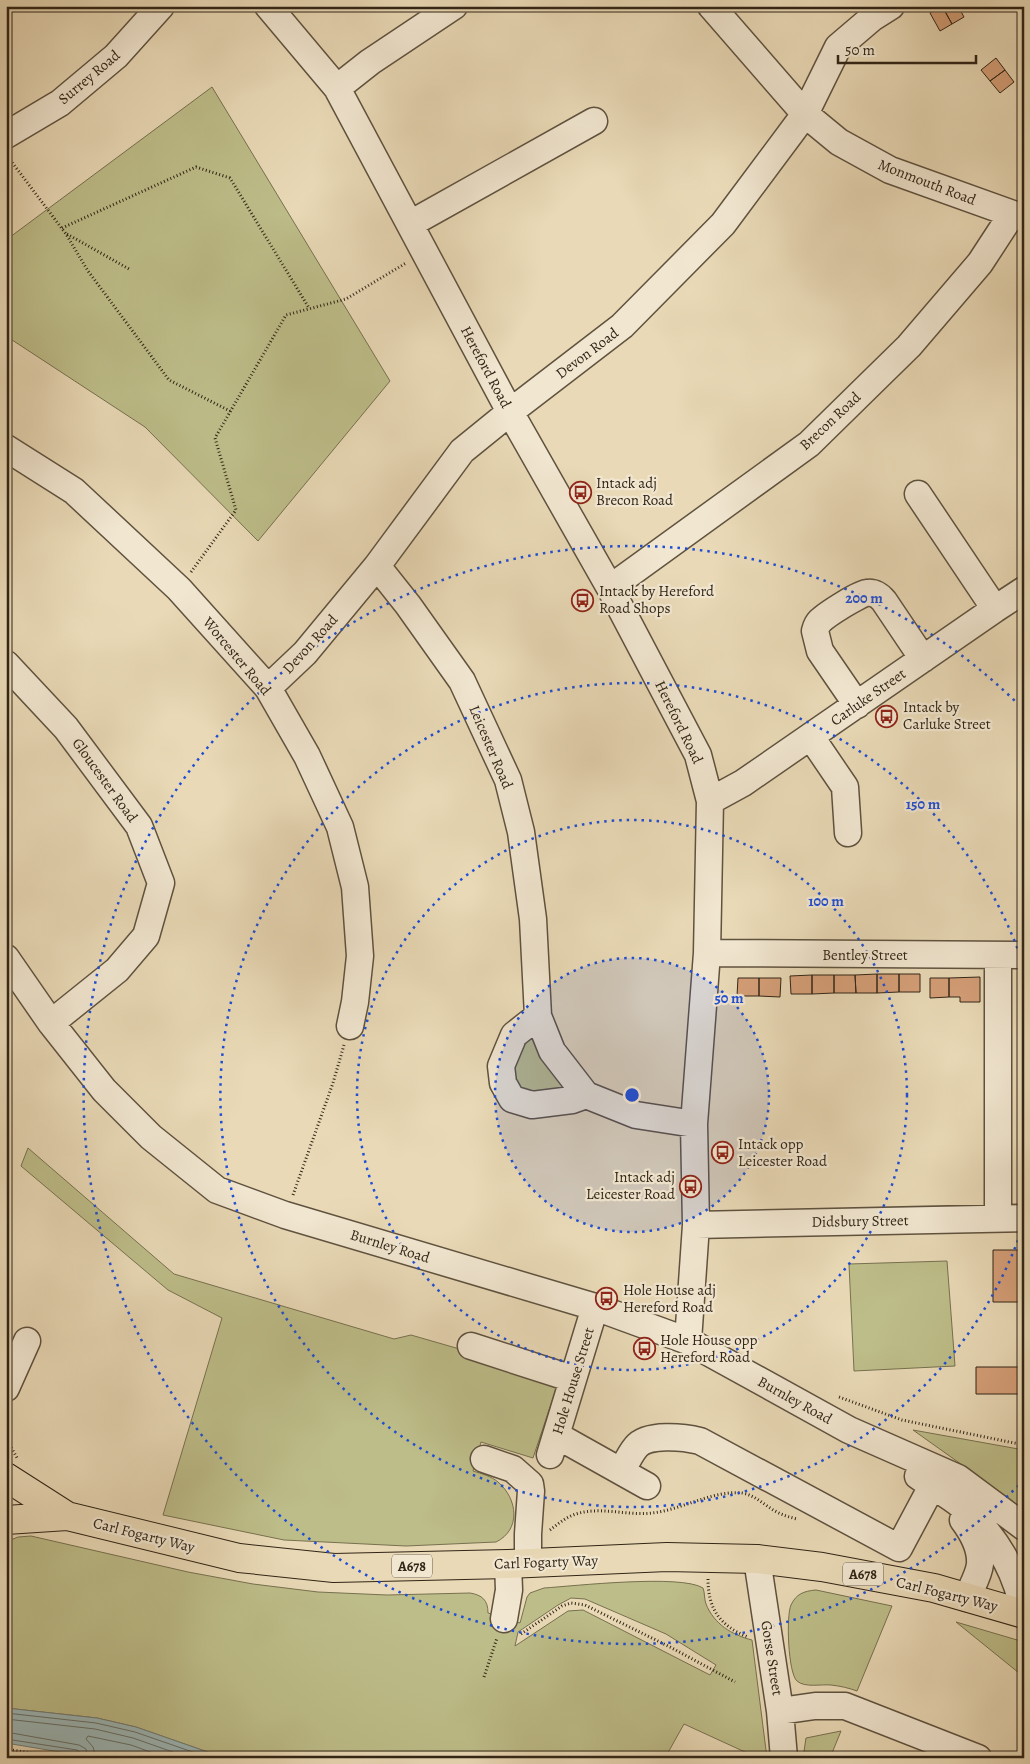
<svg xmlns="http://www.w3.org/2000/svg" width="1030" height="1764" font-family="Alegreya,serif">
  <style>
    .green { fill: #bdbd89; stroke: #777150; fill-rule: evenodd }
    .water { fill: #9cb8b8; stroke: #717d78 }
    .lines { fill: none; stroke-linecap: round; stroke-linejoin: round }
    .shore { stroke: #666e68; stroke-width: 1 }
    .building { fill: #d59f78; stroke: #312517 }
    .minor-casing { stroke: #5f523f; stroke-width: 29 }
    .highway-casing { stroke: #312517; stroke-width: 30 }
    .path { stroke: #312517; stroke-width: 3; stroke-dasharray: 1 2.5; stroke-linecap: butt }
    .minor { stroke: #f1e6d0; stroke-width: 26 }
    .highway { stroke: #e9d9b6; stroke-width: 28 }
    .ring { fill: none; stroke: #1d4ed8; stroke-width: 2.5; stroke-dasharray: 2.5 5 }
    .labels { text-anchor: middle; stroke-width: 4.5; stroke-linejoin: round; paint-order: stroke }
    .shield { fill: #f1e6d0; stroke: #6b5f4e; stroke-width: 1 }
    .shield-label { font-size: 14px; font-weight: bold; fill: #312517 }
    .street-label { font-size: 15px; fill: #312517; stroke: #f1e6d0 }
    .poi-label { font-size: 15px; fill: #312517; stroke: #f1e6d0; text-anchor: start }
    .centre { fill: #1d4ed8; stroke: #f1e6d0; stroke-width: 2.5 }
    .ring-label { font-size: 15px; text-anchor: middle; font-weight: bold; fill: #1d4ed8; stroke: #f1e6d0; stroke-width: 4.5; stroke-linejoin: round; paint-order: stroke }
  </style>
  <rect width="100%" height="100%" fill="#e9d9b6"/>
  <filter id="stains"><feTurbulence type="fractalNoise" baseFrequency=".004" numOctaves="4"/><feColorMatrix values="0 0 0 0 .2 0 0 0 0 .09 0 0 0 0 .02 0 0 0 .5 -.17"/></filter>
  <radialGradient id="worn" r=".72"><stop offset=".6" stop-color="#630" stop-opacity="0"/><stop offset="1" stop-color="#630" stop-opacity=".3"/></radialGradient>
  <!-- green -->
  <path class="green" d="M212,87L390,381L258,541L145,427L6,336V240Z
    M538,1016L586,1095L512,1099L514,1035Z
    M28,1148L174,1274L394,1339L411,1335L553,1376L558,1383L533,1458L481,1442L473,1471C482,1474 491,1476 498,1482C518,1499 521,1530 496,1542L406,1546L284,1540L163,1515L222,1318L168,1290L21,1166Z
    M947,1261L955,1366L854,1371L849,1264Z
    M913,1430L1024,1450V1510L1010,1499Z
    M31,1536L188,1572L253,1584L318,1592L387,1595L470,1593C482,1595 488,1600 488,1613L520,1623L527,1597L530,1593L544,1588C574,1586 681,1574 703,1588C705,1593 704,1599 706,1604C714,1624 732,1635 752,1640L767,1758H758L684,1724L665,1758H225L136,1727L97,1718L6,1708V1542L18,1537ZM571,1598L585,1599L666,1634L716,1665L710,1675L583,1610L568,1611L515,1646L518,1632L558,1605Z
    M816,1590L892,1606L857,1691C849,1688 840,1686 831,1685C821,1684 805,1688 797,1681C788,1673 786,1616 791,1605C796,1594 804,1591 816,1590Z
    M956,1622L1024,1642V1677Z
    M841,1731L830,1758H803L806,1738Z"/>
  <!-- water -->
  <path class="water" d="M6,1708L97,1718L136,1727L225,1758H86L66,1753L6,1743Z"/>
  <g class="lines">
    <!-- shore -->
    <path class="shore" d="M6,1713L96,1723L135,1732L210,1758
      M6,1719L95,1729L133,1738L190,1758
      M6,1732L79,1745L86,1749L88,1758
      M6,1739L77,1750L81,1753L82,1758
      M96,1758L93,1747L86,1739L88,1736L131,1745L167,1758"/>
  </g>
  <!-- building -->
  <path class="building" d="M942,6L952,24L940,31L930,13Z
    M942,6H958L964,17L952,24Z
    M996,58L1005,70L990,81L981,70Z
    M1005,70L1014,82L1000,93L990,81Z
    M1019,967H1024V1095H1023Z
    M877,974H899V992L877,993Z
    M877,974V993H856L855,975Z
    M899,974H920V992H899Z
    M812,975H834V993L812,994Z
    M812,975V994H791L790,976Z
    M834,975H855L856,993H834Z
    M980,977V1002H960V997H949V978Z
    M738,978H759V996H737Z
    M759,978H781L780,997L759,996Z
    M930,978H949V997L930,998Z
    M993,1250H1024V1302H993Z
    M976,1367H1024V1394H976Z"/>
  <g class="lines">
    <defs>
      <path id="minor" d="M268,6L337,88L510,412L610,588L698,755L710,801L707,953L694,1124L696,1225L688,1341
        M711,6L805,114L839,142L890,170L1024,218
        M337,88L370,62L454,6
        M6,135L60,103L116,56L161,6
        M410,224L594,121
        M6,448L74,491L179,589L268,688L307,756L340,827L355,887L360,956L355,1002L350,1026
        M918,494L995,609
        M377,566L408,605L462,681L508,780L521,832L533,919L538,1016L552,1051L586,1095L636,1115L694,1124
        M610,588L809,444L909,346L980,263L1012,214
        M6,664L66,728L139,826L161,883L146,936L117,970L51,1023
        M268,688L305,653L377,566L462,451L510,412L622,326L723,224L805,114L838,47L872,18L891,6
        M857,705L820,651L815,631C816,627 817,624 820,621C826,615 860,593 867,593C874,592 880,596 884,601L923,659
        M811,737L845,787L848,833
        M710,801L743,783L995,609L1024,590
        M707,953L1024,955
        M998,956V1217
        M6,958L51,1023L104,1090L151,1137L217,1190L285,1215L595,1307L688,1341L849,1430L958,1478L1024,1527
        M538,1016L514,1035L501,1066L503,1083L512,1099L532,1105L572,1100L586,1095
        M696,1225L1024,1218
        M471,1346L573,1379
        M6,1388L27,1341
        M556,1435L647,1486
        M550,1455L595,1307
        M484,1459L513,1469L530,1484L531,1491L528,1534V1563
        M622,1471C626,1463 630,1454 636,1447C647,1433 684,1437 700,1441L899,1548L932,1486
        M918,1476C932,1486 949,1495 962,1506C994,1534 1017,1571 1024,1614
        M963,1520C972,1532 981,1548 980,1564C979,1575 971,1588 967,1598
        M757,1559L780,1711L784,1758
        M504,1619L509,1590L508,1564
        M780,1711L815,1706H845L978,1758"/>
      <path id="highway" d="M6,1477L67,1516L239,1558L334,1568L508,1564L667,1557L757,1559L822,1567L934,1588L1024,1614
        M6,1520L67,1516"/>
    </defs>
    <!-- minor casing -->
    <use href="#minor" class="minor-casing"/>
    <!-- highway casing -->
    <use href="#highway" class="highway-casing"/>
    <!-- path -->
    <path class="path" d="M8,157L66,234L88,271L169,380L230,411
      M62,228L196,167L230,178L309,308
      M67,234L129,269
      M191,572L236,510L215,438L286,315L346,299L406,263
      M293,1195L333,1083L344,1045
      M839,1397L902,1420L1024,1445
      M6,1444L10,1445L17,1458
      M550,1530C558,1524 566,1517 576,1514C601,1506 626,1516 652,1513C681,1510 713,1490 742,1493C755,1495 764,1505 775,1511C782,1515 789,1517 797,1519
      M708,1579C708,1609 720,1626 748,1637
      M521,1634L562,1606L571,1603L585,1605L670,1647L735,1682
      M484,1677L497,1638
      M1019,1704L1024,1699
      M6,1749L62,1758"/>
    <!-- minor -->
    <use href="#minor" class="minor"/>
    <!-- highway -->
    <use href="#highway" class="highway"/>
  </g>
  <!-- distance rings -->
  <circle cx="632" cy="1095" r="137" fill="#1d4ed8" fill-opacity=".12"/>
  <g class="ring">
    <circle cx="632" cy="1095" r="137"/>
    <circle cx="632" cy="1095" r="275"/>
    <path d="M1023 1226A412 412 0 1 1 1023 964"/>
    <path d="M1024 1480A549 549 0 1 1 1024 710"/>
  </g>
  <!-- icons -->
  <defs>
    <symbol id="bus-ring" viewBox="-11 -11 22 22"><circle r="9.5" fill="#f1e6d0" stroke="#8f2418" stroke-width="1.5"/><path d="M-5-6H5V4H4V6H2V4H-2V6H-4V4H-5ZM-3.5-4V0h7V-4ZM-3.5 1.2v1.5H-2V1.2ZM2 1.2v1.5H3.5V1.2Z" fill="#8f2418"/></symbol>
  </defs>
  <g fill-rule="evenodd">
    <use href="#bus-ring" x="568" y="480" width="25" height="25"/>
    <use href="#bus-ring" x="570" y="588" width="25" height="25"/>
    <use href="#bus-ring" x="874" y="704" width="25" height="25"/>
    <use href="#bus-ring" x="710" y="1140" width="25" height="25"/>
    <use href="#bus-ring" x="678" y="1174" width="25" height="25"/>
    <use href="#bus-ring" x="594" y="1286" width="25" height="25"/>
    <use href="#bus-ring" x="632" y="1336" width="25" height="25"/>
  </g>
  <g class="labels">
    <!-- shield labels -->
    <g class="shield">
      <rect x="392" y="1554.5" width="40" height="23" rx="4"/>
      <rect x="843" y="1562.5" width="40" height="23" rx="4"/>
    </g>
    <g class="shield-label">
      <text x="412" y="1571">A678</text>
      <text x="863" y="1579">A678</text>
    </g>
    <!-- street labels -->
    <g class="street-label">
      <text transform="translate(89 77) rotate(-40)" y="5">Surrey Road</text>
      <text transform="translate(927 182) rotate(21)" y="5">Monmouth Road</text>
      <text transform="translate(587 353) rotate(-37)" y="5">Devon Road</text>
      <text transform="translate(486 367) rotate(62)" y="5">Hereford Road</text>
      <text transform="translate(830 421) rotate(-43)" y="5">Brecon Road</text>
      <text transform="translate(310 644) rotate(-48)" y="5">Devon Road</text>
      <text transform="translate(237 656) rotate(50)" y="5">Worcester Road</text>
      <text transform="translate(868 697) rotate(-35)" y="5">Carluke Street</text>
      <text transform="translate(679 722) rotate(64)" y="5">Hereford Road</text>
      <text transform="translate(491 747) rotate(67)" y="5">Leicester Road</text>
      <text transform="translate(105 780) rotate(54)" y="5">Gloucester Road</text>
      <text x="865" y="960">Bentley Street</text>
      <text transform="translate(860 1221) rotate(-1)" y="5">Didsbury Street</text>
      <text transform="translate(390 1246) rotate(17)" y="5">Burnley Road</text>
      <text transform="translate(573 1381) rotate(-73)" y="5">Hole House Street</text>
      <text transform="translate(795 1400) rotate(29)" y="5">Burnley Road</text>
      <text transform="translate(144 1535) rotate(14)" y="5">Carl Fogarty Way</text>
      <text transform="translate(546 1562) rotate(-2)" y="5">Carl Fogarty Way</text>
      <text transform="translate(947 1594) rotate(14)" y="5">Carl Fogarty Way</text>
      <text transform="translate(772 1658) rotate(81)" y="5">Gorse Street</text>
    </g>
    <!-- poi labels -->
    <g class="poi-label">
      <text x="596" y="488">Intack adj<tspan x="596" dy="17">Brecon Road</tspan></text>
      <text x="599" y="596">Intack by Hereford<tspan x="599" dy="17">Road Shops</tspan></text>
      <text x="903" y="712">Intack by<tspan x="903" dy="17">Carluke Street</tspan></text>
      <text x="738" y="1149">Intack opp<tspan x="738" dy="17">Leicester Road</tspan></text>
      <text x="675" y="1182" text-anchor="end">Intack adj<tspan x="675" dy="17">Leicester Road</tspan></text>
      <text x="623" y="1295">Hole House adj<tspan x="623" dy="17">Hereford Road</tspan></text>
      <text x="660" y="1345">Hole House opp<tspan x="660" dy="17">Hereford Road</tspan></text>
    </g>
  </g>
  <circle cx="632" cy="1095" r="8" class="centre"/>
  <g class="ring-label">
    <text x="864" y="603">200 m</text>
    <text x="923" y="809">150 m</text>
    <text x="826" y="906">100 m</text>
    <text x="729" y="1003">50 m</text>
  </g>
  <!-- margin -->
  <rect width="1030" height="1764" fill="none" stroke="#e9d9b6" stroke-width="25"/>
  <rect x="8" y="8" width="1015" height="1749" fill="none" stroke="#312517" stroke-width="2.5"/>
  <rect x="12" y="12" width="1005" height="1739" fill="none" stroke="#312517"/>
  <!-- scale -->
  <path d="M838 55v8h138v-8" fill="none" stroke="#312517" stroke-width="2.5"/>
  <text x="845" y="55" font-size="15" fill="#312517" stroke="#f1e6d0" stroke-width="4" paint-order="stroke">50 m</text>
  <rect width="100%" height="100%" filter="url(#stains)"/>
  <rect width="100%" height="100%" fill="url(#worn)"/>
</svg>
